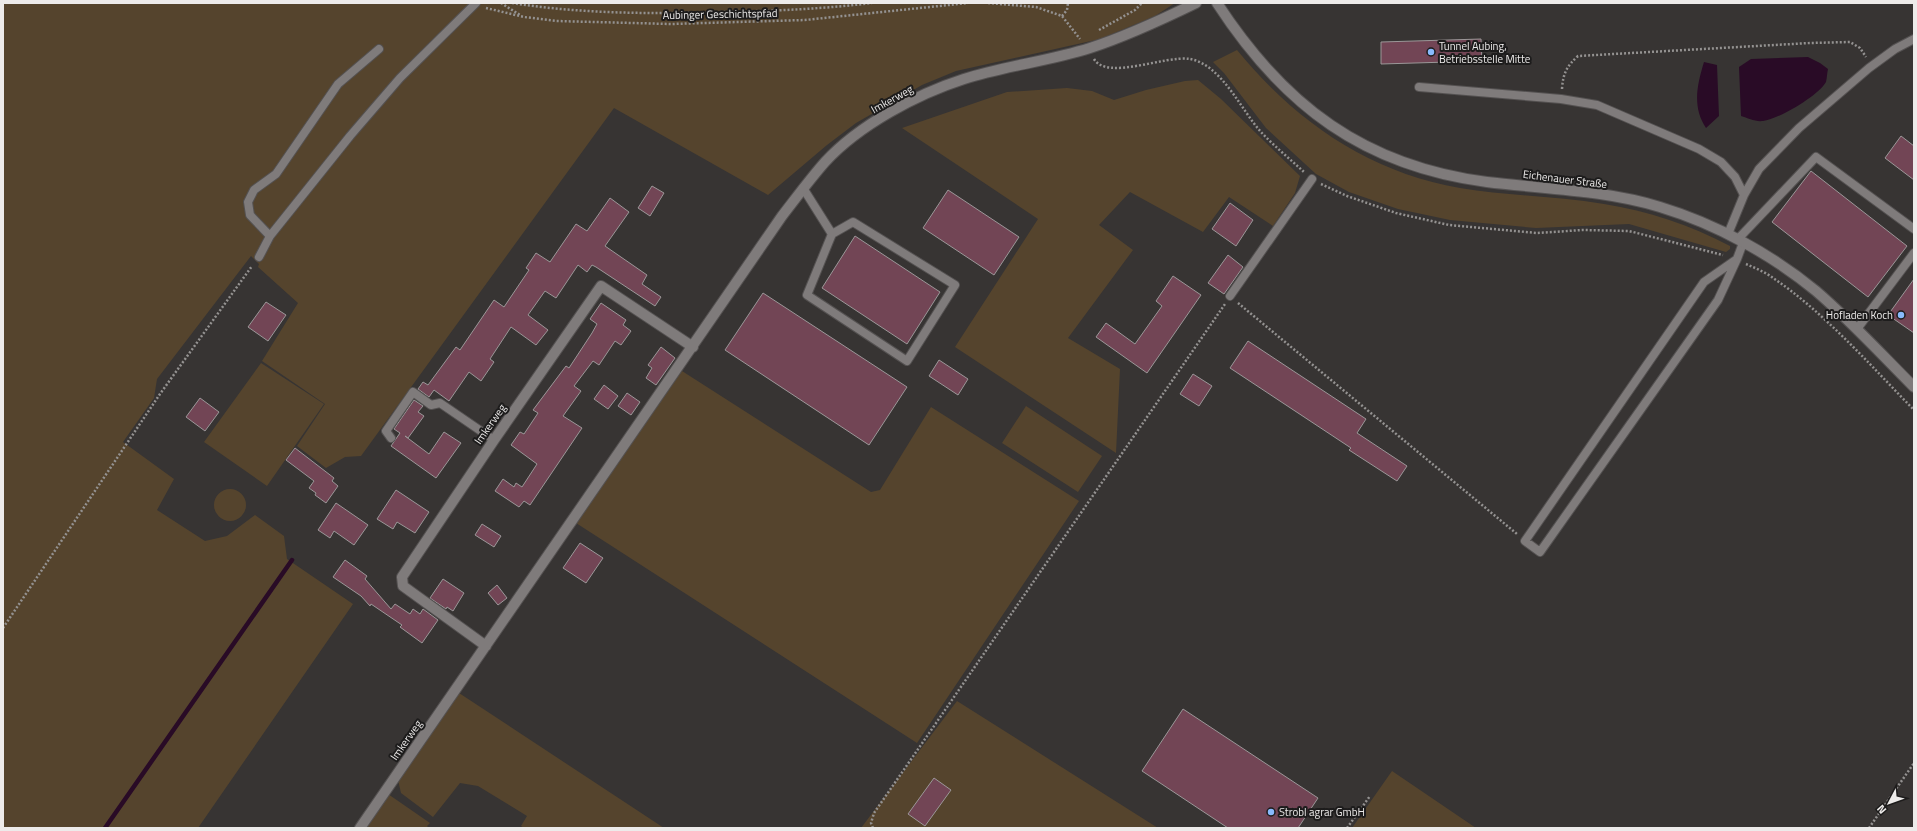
<svg xmlns="http://www.w3.org/2000/svg" width="1917" height="831" font-family="'Titillium Web',sans-serif">
  <style>
    .green { fill: #55442d }
    .water { fill: #290b26 }
    .lines { fill: none; stroke-linecap: round; stroke-linejoin: round }
    .stream { stroke: #290b26; stroke-width: 4.5 }
    .building { fill: #724555; stroke: #9b9798 }
    .service-casing { stroke: #545151; stroke-width: 10 }
    .minor-casing { stroke: #545151; stroke-width: 12 }
    .tertiary-casing { stroke: #545151; stroke-width: 12 }
    .path { stroke: #949291; stroke-width: 2.5; stroke-dasharray: 2 2; stroke-linecap: butt }
    .service { stroke: #7f7b7b; stroke-width: 8 }
    .minor { stroke: #7f7b7b; stroke-width: 10 }
    .tertiary { stroke: #7f7b7b; stroke-width: 10 }
    .poi-dot { fill: #88bafc; stroke: #1d1c1c; stroke-width: 1.5 }
    .labels { text-anchor: middle; stroke-width: 4; stroke-linejoin: round; paint-order: stroke }
    .street-label { font-size: 11px; fill: #edebea; stroke: #1d1c1c }
    .poi-label { font-size: 11px; fill: #edebea; stroke: #1d1c1c; text-anchor: start }
  </style>
  <rect width="100%" height="100%" fill="#373433"/>
  <!-- green -->
  <path class="green" d="M3,3H1175L1155,16L1100,39L956,71L922,85L856,123L827,145L768,195L614,108L361,456L345,457L326,468L297,446L325,404L262,361L298,303L258,267L259,264L251,256L157,379L154,398L123,442L174,479L157,510L205,541L227,536L255,515L284,536L287,559L353,604L198,828H3Z
    M1237,50C1295,121 1368,172 1460,188C1508,196 1557,196 1604,204C1648,211 1690,225 1730,246V249L1726,252L1629,224L1536,228L1450,220L1398,209L1349,192L1316,174L1266,128L1224,73L1213,62Z
    M1198,80L1221,99L1300,176L1295,193L1273,226L1229,197L1203,232L1130,192L1099,225L1133,250L1068,338L1120,369L1116,453L955,347L1038,219L902,128L1007,92L1067,88L1092,91L1114,100L1146,90L1185,81Z
    M261,363L324,404L267,486L204,442Z
    M682,371L871,492L880,490L931,407L1079,501L917,743L576,523Z
    M1026,406L1102,456L1078,492L1002,443Z
    M214 505a16 16 0 1 1 32 0a16 16 0 1 1-32 0Z
    M459,693L664,828H524L521,826L527,816L478,786L460,783L433,817L401,793L398,780Z
    M957,701L1158,828H861Z
    M1392,771L1476,828H1352Z
    M388,794L430,823L427,826L429,828H364Z"/>
  <!-- water -->
  <path class="water" d="M1808,57L1820,63L1828,69C1827,73 1827,78 1826,82C1818,96 1779,119 1763,121C1755,122 1748,118 1741,116L1739,67L1751,59Z
    M1704,62L1717,65L1719,116L1706,128C1692,107 1697,85 1704,62Z"/>
  <g class="lines">
    <!-- stream -->
    <path class="stream" d="M105,828L292,560"/>
  </g>
  <!-- building -->
  <path class="building" d="M1481,39L1482,61L1381,64V42Z
    M1901,136L1914,146V180L1885,158Z
    M1811,171L1907,246L1868,297L1772,222Z
    M652,186L664,193L650,216L638,208Z
    M948,190L1019,237L994,275L923,228Z
    M610,198L629,212L605,246L647,275L642,284L661,297L655,306L596,267L592,265L587,272L578,265L556,298L545,291L528,315L548,330L536,345L511,327L490,359L494,362L481,381L469,372L449,401L434,390L429,397L418,389L423,382L428,385L456,347L460,350L494,300L504,307L529,270L526,268L536,253L550,262L576,224L587,231Z
    M1230,203L1253,220L1236,246L1212,229Z
    M855,236L940,292L907,344L822,288Z
    M1228,255L1243,267L1224,294L1208,283Z
    M1173,276L1201,295L1147,373L1096,337L1106,323L1135,344L1162,306L1156,301Z
    M1914,279V333L1888,315Z
    M763,293L907,387L869,445L725,350Z
    M266,302L286,315L268,341L248,327Z
    M601,303L626,320L623,325L631,331L621,345L615,341L599,365L593,361L574,386L581,391L563,416L582,428L530,505L524,501L519,507L495,491L503,479L514,487L516,483L522,487L537,464L511,445L520,432L524,434L538,413L533,410L566,366L569,368L592,333L597,324L590,319Z
    M1248,341L1366,419L1357,433L1407,466L1397,481L1349,450L1351,448L1230,368Z
    M661,347L675,358L656,385L646,378L652,368L648,365Z
    M939,360L968,379L958,395L929,376Z
    M1193,374L1212,386L1199,406L1180,394Z
    M604,385L618,396L608,409L594,399Z
    M627,393L640,402L631,415L618,406Z
    M200,398L219,412L205,431L186,417Z
    M414,400L423,406L418,412L424,416L408,438L405,436L429,454L444,432L461,443L436,478L391,446L400,433L394,429Z
    M295,448L334,478L332,481L338,486L326,503L315,495L316,493L309,488L314,481L286,460Z
    M396,490L429,512L415,533L397,522L393,529L377,519Z
    M336,503L368,525L354,545L334,531L330,538L318,530Z
    M482,524L501,536L494,547L475,535Z
    M580,543L603,558L586,583L563,568Z
    M345,560L367,576L365,579L391,609L395,604L410,614L413,609L420,614L423,609L438,620L422,643L400,627L402,625L371,604L370,606L361,596L333,577Z
    M443,579L464,593L453,611L447,607L446,609L430,598Z
    M497,585L507,598L498,605L488,593Z
    M1183,709L1318,798L1298,828H1228L1142,771Z
    M934,778L951,790L925,826L908,814Z"/>
  <g class="lines">
    <defs>
      <path id="service" d="M1419,87L1561,99L1597,105L1699,149L1721,162L1735,177L1744,195L1728,234
        M803,188L832,234L807,295L907,361L955,285L853,222L832,234
        M1744,195L1759,169L1799,128L1869,68L1895,49L1914,39
        M270,236L250,215L248,202L254,190L276,174L338,84L379,49
        M1738,239L1816,157L1914,229
        M259,257L270,236L350,136L400,78L476,3
        M1737,259L1718,300L1540,552L1525,541L1704,282Z
        M1737,259L1743,243
        M1230,296L1312,179
        M1857,329L1914,253
        M391,438L386,431L413,392L431,405L440,403L494,440"/>
      <path id="minor" d="M486,646L403,586L402,577L494,440L601,286L693,347
        M360,828L782,216C796,198 810,179 825,162C859,125 917,94 964,79C1005,66 1049,61 1090,48C1127,36 1161,20 1196,3"/>
      <path id="tertiary" d="M1217,3C1284,106 1364,166 1487,182C1544,189 1605,190 1660,207C1716,224 1771,254 1816,291C1851,321 1882,355 1914,387"/>
    </defs>
    <!-- service casing -->
    <use href="#service" class="service-casing"/>
    <!-- minor casing -->
    <use href="#minor" class="minor-casing"/>
    <!-- tertiary casing -->
    <use href="#tertiary" class="tertiary-casing"/>
    <!-- path -->
    <path class="path" d="M501,3L520,15
      M512,3C582,14 653,14 723,12C773,11 822,9 872,3
      M988,3L1036,7L1062,16L1080,39
      M486,8L524,17L556,21L671,24L805,20L968,3
      M1062,16L1067,10L1068,3
      M1099,30L1135,10L1142,3
      M1094,59C1107,81 1165,55 1190,59C1222,65 1241,110 1261,132C1274,146 1290,159 1304,172
      M1562,89C1563,73 1567,66 1578,56L1810,43L1850,42L1860,48L1866,57
      M1321,184L1347,196L1396,213L1449,225L1537,233L1583,230L1629,231L1723,255
      M1746,264C1755,268 1765,272 1773,278C1823,311 1872,367 1914,410
      M1238,303L1517,534
      M3,628L160,394L252,266
      M873,828L871,823L874,813L1225,304
      M1347,828L1370,796
      M1869,828L1914,763"/>
    <!-- service -->
    <use href="#service" class="service"/>
    <!-- minor -->
    <use href="#minor" class="minor"/>
    <!-- tertiary -->
    <use href="#tertiary" class="tertiary"/>
  </g>
  <!-- markers -->
  <g class="poi-dot">
    <circle cx="1431" cy="52" r="4"/>
    <circle cx="1901" cy="315" r="4"/>
    <circle cx="1271" cy="812" r="4"/>
  </g>
  <g class="labels">
    <!-- street labels -->
    <g class="street-label">
      <text transform="translate(720 14) rotate(-1)" y="4">Aubinger Geschichtspfad</text>
      <text transform="translate(892 99) rotate(-29)" y="4">Imkerweg</text>
      <text transform="translate(1565 179) rotate(7)" y="4">Eichenauer Straße</text>
      <text transform="translate(490 424) rotate(-55)" y="4">Imkerweg</text>
      <text transform="translate(406 740) rotate(-55)" y="4">Imkerweg</text>
    </g>
    <!-- poi labels -->
    <g class="poi-label">
      <text x="1439" y="50">Tunnel Aubing,<tspan x="1439" dy="13">Betriebsstelle Mitte</tspan></text>
      <text x="1893" y="319" text-anchor="end">Hofladen Koch</text>
      <text x="1279" y="816">Strobl agrar GmbH</text>
    </g>
  </g>
  <!-- border -->
  <rect width="1917" height="831" fill="none" stroke="#edebea" stroke-width="8"/>
  <!-- north arrow -->
  <g transform="translate(1889 803) rotate(229)" stroke="#1d1c1c" stroke-width="3" paint-order="stroke">
  <path d="M0-3L7 15L0 10L-7 15Z" fill="#edebea"/>
  <text y="-6" font-size="11" font-weight="bold" text-anchor="middle" fill="#edebea">N</text>
  </g>
</svg>
